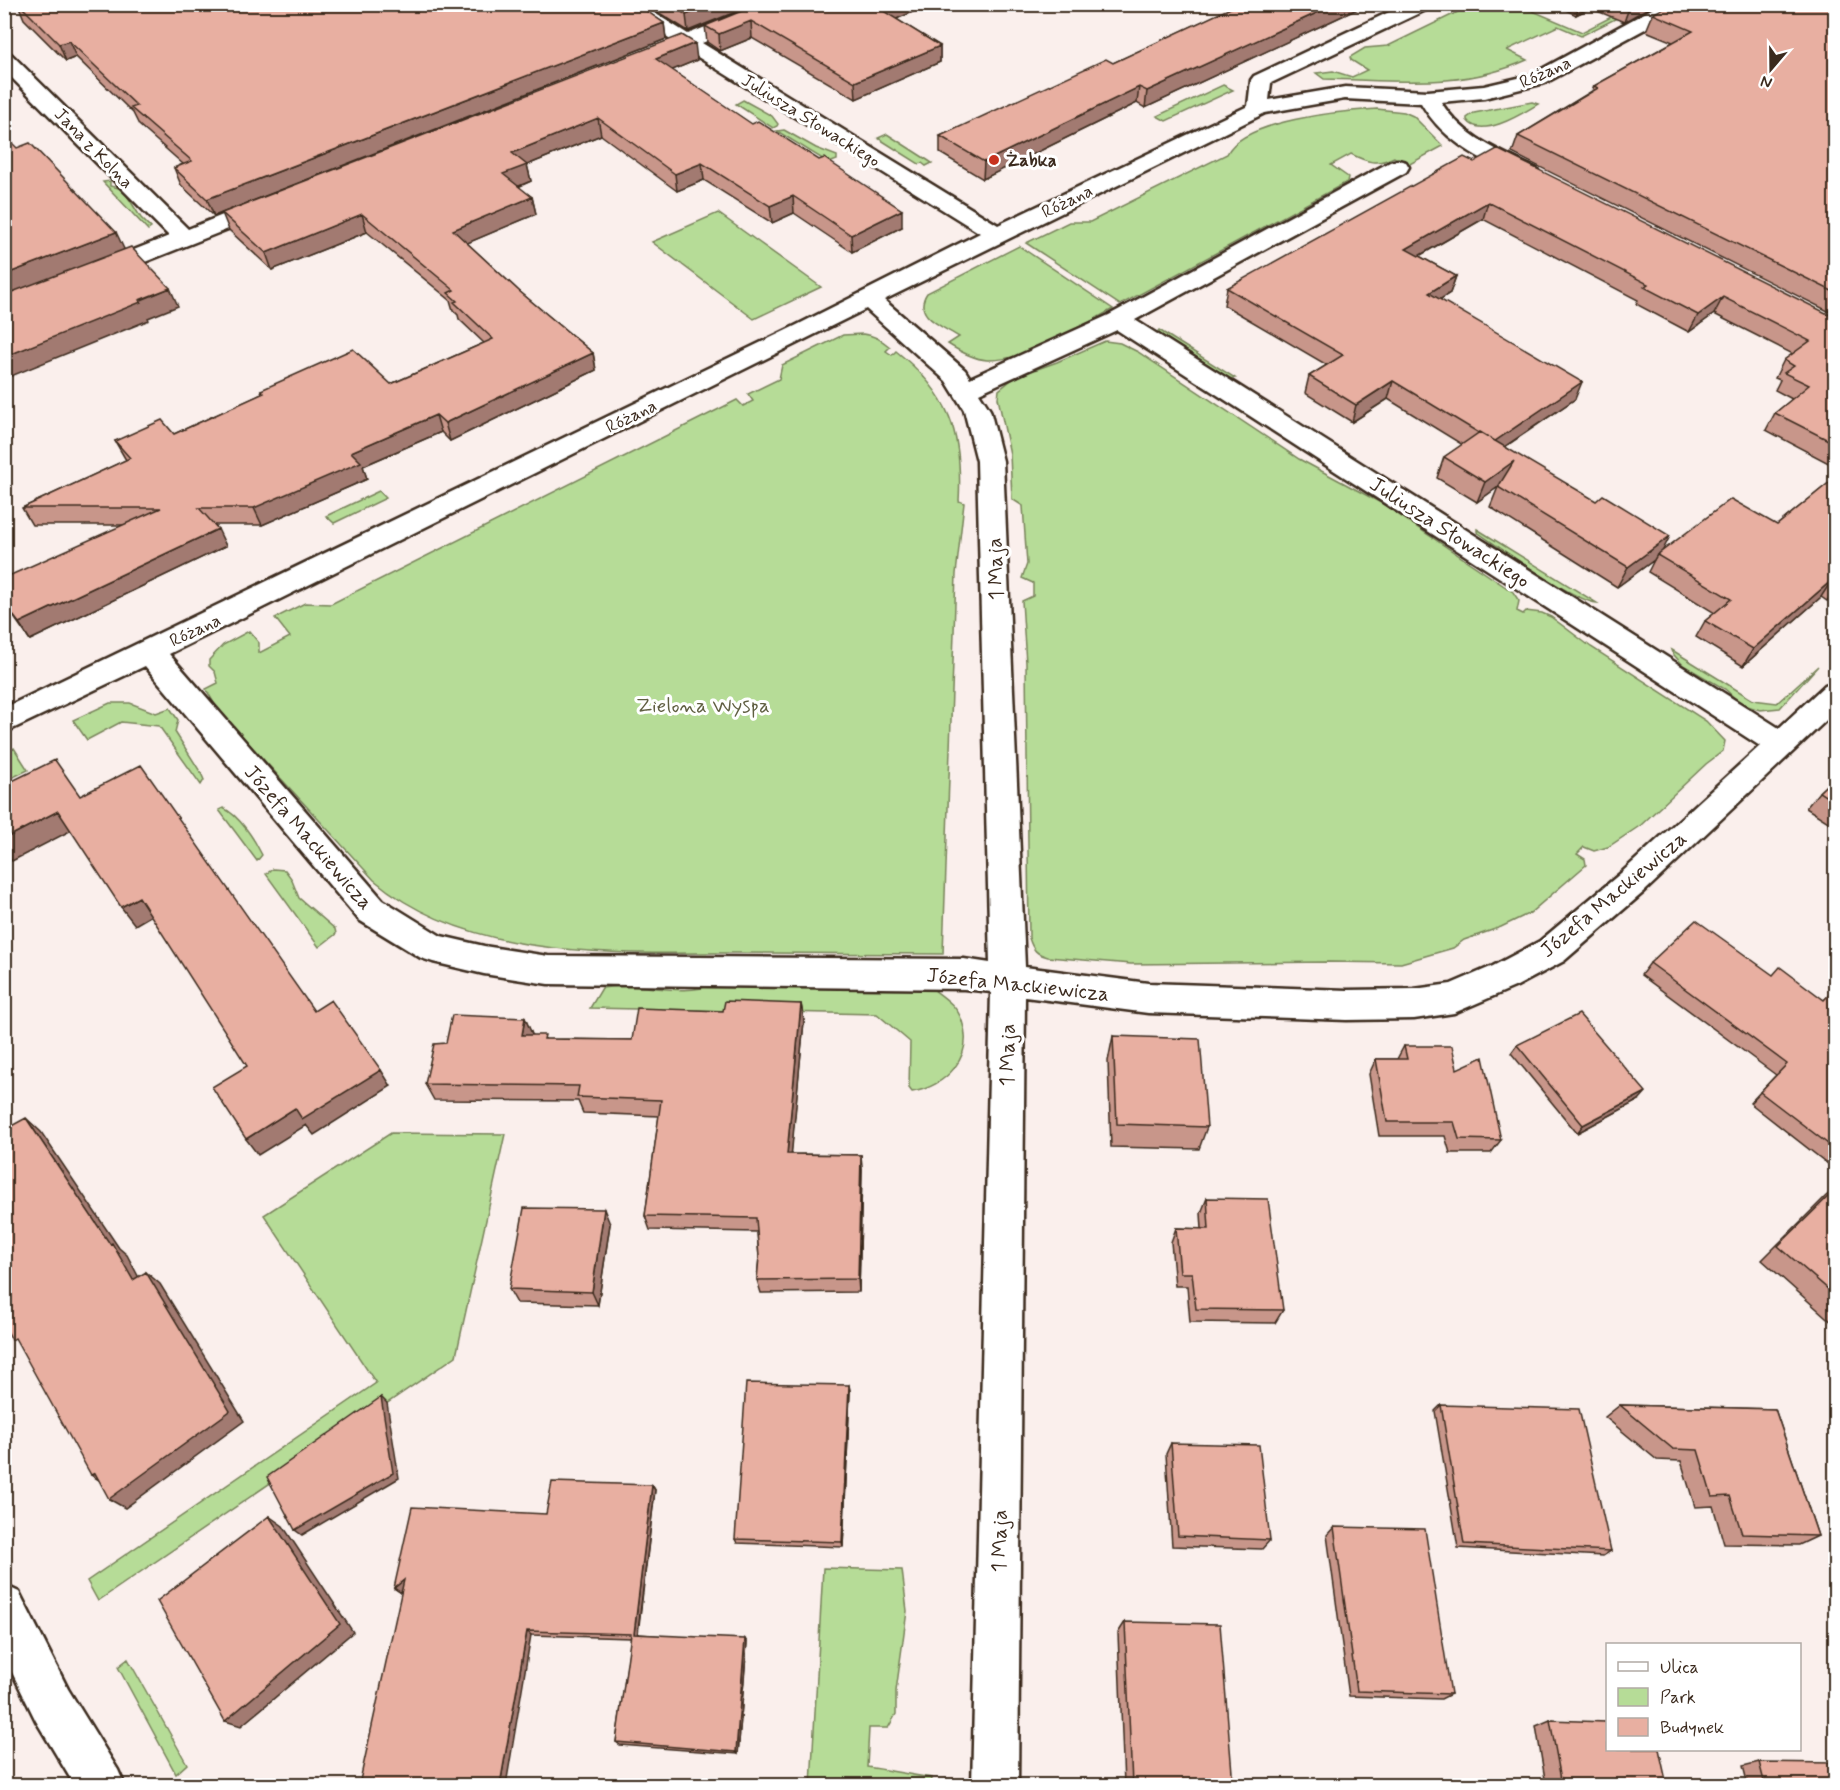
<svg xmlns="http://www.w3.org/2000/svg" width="1840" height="1790" font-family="Mynerve,sans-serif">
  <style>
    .green { fill: #b6dc97; stroke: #78835a; stroke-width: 1.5 }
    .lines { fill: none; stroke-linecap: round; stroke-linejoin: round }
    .minor-casing { stroke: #3b2a1e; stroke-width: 5 }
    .minor { fill: #fff; fill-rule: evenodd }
    .wall { fill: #c8968a; stroke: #3b2a1e; stroke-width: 1.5 }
    .shaded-wall { fill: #a27a71; stroke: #3b2a1e; stroke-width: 1.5 }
    .building { fill: #e8afa1; stroke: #3b2a1e; stroke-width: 1.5 }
    .poi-dot { fill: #c8321e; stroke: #fff; stroke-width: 2 }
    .labels { text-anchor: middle; stroke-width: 6; stroke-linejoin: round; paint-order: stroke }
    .far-street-label { font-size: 18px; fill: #3b2a1e; stroke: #fff }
    .far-poi-label { font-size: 18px; font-weight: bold; fill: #3b2a1e; stroke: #fff; text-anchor: start }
    .street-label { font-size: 21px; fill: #3b2a1e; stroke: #fff }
    .park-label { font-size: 21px; fill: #605f42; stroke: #fff }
  </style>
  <rect width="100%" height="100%" fill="#faefec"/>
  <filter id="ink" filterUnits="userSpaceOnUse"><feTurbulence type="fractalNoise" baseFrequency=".0167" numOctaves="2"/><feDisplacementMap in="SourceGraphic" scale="12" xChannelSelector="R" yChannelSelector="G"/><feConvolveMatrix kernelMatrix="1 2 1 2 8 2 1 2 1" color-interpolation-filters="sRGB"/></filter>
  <g filter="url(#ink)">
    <!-- green -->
    <path class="green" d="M1472,5H1519L1582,32L1613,16L1617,18L1581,36L1558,26L1507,50L1527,60C1460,90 1396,80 1324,79L1316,73L1333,71L1352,77L1367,70L1351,60L1350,57L1365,48L1388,46Z
      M1223,85L1233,90L1166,121L1157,116Z
      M743,100L772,116L778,124L777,126L773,128L736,104Z
      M1532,102L1538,104C1523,113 1481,140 1467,120V118L1474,113Z
      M1377,109L1404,112L1413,116L1443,146L1408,165L1394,157C1377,166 1367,162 1351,154L1331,165L1348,177L1347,182L1120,305L1026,243L1069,222H1090L1227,154C1243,120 1342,111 1377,109Z
      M784,130L816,148L837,156V160L829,163L777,131Z
      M887,134L929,161L932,163L926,166L922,163L919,164L878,138Z
      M110,181V186L123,189L141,218L151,228L148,230L103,182Z
      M718,213L821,287L754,319L652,242Z
      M1019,246L1113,309C1078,328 1028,361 987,360C974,359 959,351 948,344L959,337C942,326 912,316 927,293Z
      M1159,330L1235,378L1227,379L1155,335Z
      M863,334C874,335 882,340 890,347L886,351L892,355L896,351C950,394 963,433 959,501L964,503L956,574L943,954C873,954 803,953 733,953C615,953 470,961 374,880L218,710L206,689L218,683L215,672L209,666V660L223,645L249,631L259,643V653L290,637L275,618L305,603L331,604L737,400L743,406L753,401L748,394L779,379L782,365L843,335Z
      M1105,341L1120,343L1138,352L1299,459L1381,503L1513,592L1519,601L1517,611L1523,614L1526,611L1542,613L1551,617L1591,647L1706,721L1725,741L1723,751L1706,764L1641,825L1608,847L1594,851L1584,847L1577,854L1585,859L1586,865L1530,913L1501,927L1464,940L1453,948L1401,963L1329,962L1131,964L1048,957C1036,954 1033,950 1029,938L1026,663L1022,601L1033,596V583L1022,578L1027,564L1023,506L1012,499L1010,454L998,398L999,390L1015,377L1057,362Z
      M379,491L386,498L334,523L326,516Z
      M1477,529L1597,603C1575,602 1499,547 1477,532Z
      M1672,650L1753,700L1777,703L1818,666L1780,708L1760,710L1741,704L1725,689L1683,665L1674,655Z
      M110,703H130L156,713L170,708L178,720L175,732L201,773L204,780L201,785L159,726L121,722L87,740L73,720Z
      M14,748L28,770L5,781V753Z
      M223,808C239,815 255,840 262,855L257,861L219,810Z
      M273,869L285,870L291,878L299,898L335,929L336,934L319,947L266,874Z
      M714,984L930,987C943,997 957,1005 962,1021C975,1057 945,1087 912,1092L909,1088L910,1042L877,1014L590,1008L602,988C611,987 621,986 630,986C658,987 688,995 714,984Z
      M391,1133L505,1134L456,1356L98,1601L87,1581L376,1383L264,1215Z
      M823,1568L902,1570L907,1611L896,1691V1714L888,1728H869L867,1767C889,1770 910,1775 932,1778L931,1785H811Z
      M128,1659L187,1764L176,1774L118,1667Z"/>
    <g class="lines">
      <defs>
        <path id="minor" d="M617,4H640L688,34L763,4H790L788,8L702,43L998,225L1248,106L1251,80L1254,76L1406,4H1432L1430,8L1271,83L1269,100L1345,87L1428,91L1484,86L1531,75L1661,4H1686L1684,8L1545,83L1484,98L1441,102C1462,137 1502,152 1537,169L1540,174L1537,179L1529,181L1521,179C1482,159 1444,143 1421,103L1345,99L1265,113L884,300L965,370L970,378L1109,315L1390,162L1398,160L1406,162L1409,167L1406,172L1135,320L1779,728L1825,685L1836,682V711L1645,891L1564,961L1517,986L1454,1013L1414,1019L1347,1020L1148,1013L1025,997L1018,1786H972L991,992L964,989L548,984L484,974L433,962L421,958L359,920L145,666L4,733V708L797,325L980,233L685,49L656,61H642L639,57L642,53L672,41ZM866,309L946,381L964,410L977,461L990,963L964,959L548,956L484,946L441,936L383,900L169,654ZM1117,330L1760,746L1621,873L1540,941L1493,966L1451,984L1414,989L1347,990L1148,983L1025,967L1003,461L990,410L979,393Z
          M4,52L11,54L188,229L260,200L268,198L276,200L279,205L276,210L107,277L99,279L91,277L87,272L91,267L169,236L4,70Z
          M4,1585L19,1592L68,1689L118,1770L125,1786H75L36,1721L4,1656Z"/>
      </defs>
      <!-- minor casing -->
      <use href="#minor" class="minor-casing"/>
      <!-- minor -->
      <use href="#minor" class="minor"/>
    </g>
    <!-- wall -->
    <path class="wall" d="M18,4H636L664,23L666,39L265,196L697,60L672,70L902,227L852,252L794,213L772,223L704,180L677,191L601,135L527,165L531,181L518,187L532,197L536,214L467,243L519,291L593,353L596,370L450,441L441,432L363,466L367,479L262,525H214L226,546L30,640L4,603L123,525H32L22,508L126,460L115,441L174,434L262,394L261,390L391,384L484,343L459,319L458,315L453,310L450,300L367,232L272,270L229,230L222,213L214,216L181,185L174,168L183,164L139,125L133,113L76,57L66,61L24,19Z
      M645,4H755L688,31Z
      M759,4L922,8L896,19L940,46V62L856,99L752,38L720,51L707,42L705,26Z
      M1234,4H1368L1145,108L1137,103L983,179L940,153V136L1113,63L1236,6Z
      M1553,4H1655L1624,22L1590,8L1576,15Z
      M1836,4V315L1512,153L1518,136L1592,91L1594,86L1673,42L1646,31L1653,14L1773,5Z
      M1474,162L1836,318V467L1766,430L1775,413L1792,399L1775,390L1780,380L1775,378L1784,360L1793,354L1714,314L1689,332L1636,304L1638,300L1483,219L1419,256L1456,276L1450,293L1440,299L1575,399L1505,447L1662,551L1777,525L1836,477V593L1827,601L1821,597L1743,666L1696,637L1705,621L1715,613L1648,572L1654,560L1617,587L1490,507L1498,487L1477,502L1437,478L1444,457L1463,445L1388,399L1352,422L1305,393L1309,376L1327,365L1224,305L1227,288Z
      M1836,776V827L1806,808L1819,792Z
      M1650,963L1773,975L1824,1000L1836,988V1158L1828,1164L1750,1103L1776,1075L1641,975Z
      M801,1004L804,1021L791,1154L861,1155L862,1170L859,1292L761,1293L757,1280L759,1257L757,1232L650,1230L645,1216L659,1116L583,1113L578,1101L434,1100L425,1084L446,1043L525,1018L532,1035L546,1039L632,1040L723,1011Z
      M1113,1036L1207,1127L1199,1149L1111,1147L1108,1061Z
      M1517,1045L1639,1100L1577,1133L1511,1053Z
      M1404,1046L1457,1069L1501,1140L1491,1153H1450L1445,1136H1379L1369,1074L1376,1059H1397Z
      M1836,1188V1324L1835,1325L1762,1260L1826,1196Z
      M1207,1198L1283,1310L1275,1323L1190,1322L1187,1286H1175L1171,1242L1176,1228L1202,1229L1201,1213Z
      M610,1224L598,1305L517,1303L509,1289Z
      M849,1385L850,1391L843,1547L737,1543L735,1539Z
      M1441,1405L1611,1551L1603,1556L1458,1548L1435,1411Z
      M1620,1405L1775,1409L1818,1536L1799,1545L1724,1544L1713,1506L1695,1507L1681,1461L1657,1460L1605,1417Z
      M1171,1443L1270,1540L1262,1549L1172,1546L1166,1454Z
      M652,1485L655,1490L638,1634L747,1642L738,1754L620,1745L616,1742L631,1638L531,1635L401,1591L400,1592L394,1588L546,1514Z
      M1334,1527L1451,1694L1441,1699L1349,1696L1327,1535Z
      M1125,1622L1233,1785H1124L1118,1633Z
      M1550,1720L1608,1729L1667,1785H1546L1536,1726Z
      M1759,1762L1836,1785H1748L1743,1766Z"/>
    <!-- shaded-wall -->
    <path class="shaded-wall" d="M712,4H755L688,31L686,15Z
      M892,4H922V8L880,26V9Z
      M1336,4H1368L1145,108L1147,91Z
      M1580,4H1591L1590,8L1576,15Z
      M1631,4H1655L1624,22L1630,5Z
      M751,21L752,38L720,51L719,34Z
      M664,23L666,39L214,216L207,199Z
      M69,41L76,57L66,61L59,44Z
      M695,43L697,60L658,76L656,59Z
      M940,46V62L856,99L855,82Z
      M1139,87L1137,103L983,179L984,162Z
      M598,118L601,135L527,165L531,181L507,191L503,174L512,153Z
      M702,163L704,180L677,191L675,174Z
      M793,196L794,213L772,223L770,206Z
      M532,197L536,214L458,247L453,230Z
      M1488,202L1483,219L1401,266L1406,249Z
      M902,210V227L852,252L851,235Z
      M362,214L367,232L272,270L266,253Z
      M116,232L125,251L4,297V275Z
      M1456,276L1450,293L1424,310L1429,293Z
      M170,288L178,306L148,318L149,320L4,379V357Z
      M1723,297L1714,314L1689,332L1698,315Z
      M593,353L596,370L450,441L445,423Z
      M1393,381L1388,399L1352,422L1356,405Z
      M1582,382L1575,399L1486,459L1493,442Z
      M436,415L441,432L363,466L367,479L262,525L254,508L351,452Z
      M1514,461L1505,482L1477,502L1485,482Z
      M218,529L226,546L30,640L19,623Z
      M1670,536L1660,556L1657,555L1654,560L1617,587L1628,567Z
      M1832,580L1821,597L1743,666L1753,649Z
      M1836,588V593L1827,601Z
      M58,811L72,830L12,861L4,852V839Z
      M139,897L152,915L135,925L121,907Z
      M801,1004L804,1021L790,1169L787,1154Z
      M525,1018L532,1034L529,1052L522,1035Z
      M381,1070L391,1086L314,1135L306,1125L258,1155L246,1139L295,1108Z
      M1646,1092L1639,1100L1577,1133L1583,1125Z
      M26,1118L41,1132L119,1248L127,1255L147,1293L133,1280Z
      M861,1155L862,1170L859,1292L858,1279Z
      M604,1209L610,1224L598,1305L592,1292Z
      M146,1272L160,1284L244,1421L125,1508L109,1499Z
      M849,1385L850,1391L843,1547L842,1542Z
      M381,1397L387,1403L399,1478L302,1535L295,1530Z
      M95,1473L107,1485L91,1475Z
      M652,1485L655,1490L637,1638L634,1634Z
      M269,1516L283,1526L353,1632L241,1726L225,1721Z
      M404,1580L410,1584L400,1592L394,1588Z
      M527,1631L531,1635L506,1785H500Z
      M745,1639L747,1642L738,1754L736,1752Z"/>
    <!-- building -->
    <path class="building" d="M19,4H636L664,23L207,199L174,168L192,161L131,108L137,106L69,41L59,44Z
      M670,4H712L686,15Z
      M759,4H892L880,9L940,46L855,82L751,21L719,34L705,26Z
      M1239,4H1336L1147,91L1139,87L984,162L940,136L1106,59L1113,63Z
      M1671,4H1771L1773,5L1774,4H1836V237L1835,238H1836V293L1518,136L1598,88L1594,86L1693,31L1653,14Z
      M682,35L695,43L656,59L752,124L758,121L819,160L824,158L902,210L851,235L793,196L770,206L702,163L675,174L598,118L512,153L527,165L503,174L532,197L453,230L519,291L593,353L445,423L436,415L351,452L361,462L254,508H199L218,529L19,623L4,603V578L161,508H22L130,458L115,441L162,420L174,434L264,393L261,390L353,349L391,384L493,339L454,302L457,301L448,293L454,290L362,214L266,253L222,213Z
      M4,135L17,148L30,143L116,232L4,275Z
      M1497,149L1836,318V444L1775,413L1809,385L1784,373L1794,366L1784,360L1810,341L1723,297L1698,315L1644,287L1648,284L1488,202L1406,249L1456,276L1429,293L1582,382L1495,441L1480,432L1479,433L1393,381L1356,405L1309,376L1343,355L1227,288L1464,157L1474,162Z
      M131,247L170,288L139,300L141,302L4,357V295Z
      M1480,432L1596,501L1603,495L1670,536L1628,567L1498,487L1514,461L1485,482L1444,457Z
      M1836,477V582L1832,580L1753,649L1705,621L1731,599L1657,555L1731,499L1777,525Z
      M55,760L80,796L141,765L314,1011L331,1000L381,1070L302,1119L295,1108L246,1139L212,1087L247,1066L139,897L121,907L58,811L4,839V785Z
      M1836,776V803L1819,792Z
      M1696,920L1773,975L1780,967L1824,1000L1836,988V1150L1760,1092L1787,1064L1650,963Z
      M725,1001L801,1004L787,1154L861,1155L858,1279L757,1280L759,1257L756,1218L645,1216L661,1100L577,1097L579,1086L425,1084L434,1044L446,1043L452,1015L525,1018L522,1035H545L544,1039L632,1040L637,1008L723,1011Z
      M1579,1014L1646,1092L1583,1125L1517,1045Z
      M1113,1036L1200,1039L1207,1127L1117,1124Z
      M1404,1046H1452L1457,1069L1483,1057L1501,1140L1459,1139L1454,1122H1387L1376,1059H1407Z
      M26,1118L110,1244L112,1243L133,1280L146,1272L230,1411L109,1499L95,1473L91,1475L15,1338L12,1340L4,1325V1130Z
      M1836,1189V1296L1778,1246Z
      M1207,1198L1268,1199L1283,1310L1196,1309L1192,1273H1180L1176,1228L1209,1229Z
      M524,1208L604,1209L592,1292L509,1289Z
      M746,1383L849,1385L842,1542L735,1539Z
      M381,1397L393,1473L295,1530L267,1477Z
      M1441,1405L1579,1409L1611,1551L1464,1544Z
      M1620,1405L1775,1409L1818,1536L1742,1534L1730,1496L1712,1497L1698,1450L1673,1449Z
      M1171,1443L1259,1445L1270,1540L1178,1536Z
      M552,1482L652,1485L634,1634L745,1639L736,1752L616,1742L631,1634L527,1631L500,1785H359L404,1580L394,1588L412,1507L546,1514Z
      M269,1516L340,1624L225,1721L157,1601Z
      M1334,1527L1425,1529L1451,1694L1357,1691Z
      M1125,1622L1220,1624L1233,1785H1132Z
      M1550,1720L1606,1722L1608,1729V1749H1659L1667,1785H1562Z
      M1759,1762L1836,1763V1785H1765Z"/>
  </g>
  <!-- markers -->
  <circle class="poi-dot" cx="994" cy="160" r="6"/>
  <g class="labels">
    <!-- far-street labels -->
    <g class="far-street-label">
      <text transform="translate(1545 72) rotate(-24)" y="6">Różana</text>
      <text transform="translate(811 120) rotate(32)" y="6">Juliusza Słowackiego</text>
      <text transform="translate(94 148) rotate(46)" y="6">Jana z Kolna</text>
      <text transform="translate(1067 201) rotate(-26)" y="6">Różana</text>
      <text transform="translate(631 416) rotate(-26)" y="6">Różana</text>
      <text transform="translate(195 630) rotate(-25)" y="6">Różana</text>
    </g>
    <!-- far-poi labels -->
    <g class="far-poi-label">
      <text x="1006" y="166">Żabka</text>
    </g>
    <!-- street labels -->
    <g class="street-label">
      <text transform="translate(1450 532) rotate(33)" y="7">Juliusza Słowackiego</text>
      <text transform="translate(995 569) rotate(-92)" y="7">1 Maja</text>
      <text transform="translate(309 837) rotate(49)" y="7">Józefa Mackiewicza</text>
      <text transform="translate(1613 894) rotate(-40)" y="7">Józefa Mackiewicza</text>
      <text transform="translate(1018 984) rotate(6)" y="7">Józefa Mackiewicza</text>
      <text transform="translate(1007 1055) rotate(-89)" y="7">1 Maja</text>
      <text transform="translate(999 1541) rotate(-89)" y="7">1 Maja</text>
    </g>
    <!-- park labels -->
    <g class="park-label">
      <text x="703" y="712">Zielona Wyspa</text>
    </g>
  </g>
  <!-- margin -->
  <rect width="1840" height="1790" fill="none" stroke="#fff" stroke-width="24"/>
  <rect x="12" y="12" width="1816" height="1766" fill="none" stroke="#3b2a1e" stroke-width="2" filter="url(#ink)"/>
  <!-- legend -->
  <rect x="1606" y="1643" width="195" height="108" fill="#ffffff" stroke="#b1aaa5" stroke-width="1.5"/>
  <rect x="1618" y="1662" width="30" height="9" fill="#ffffff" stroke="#b1aaa5" stroke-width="1.5"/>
  <text x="1660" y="1673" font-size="18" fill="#3b2a1e">Ulica</text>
  <rect x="1618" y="1688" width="30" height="18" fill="#b6dc97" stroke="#b1aaa5" stroke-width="1.5"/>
  <text x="1660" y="1703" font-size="18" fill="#3b2a1e">Park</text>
  <rect x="1618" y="1718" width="30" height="18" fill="#e8afa1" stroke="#b1aaa5" stroke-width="1.5"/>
  <text x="1660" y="1733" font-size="18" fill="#3b2a1e">Budynek</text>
  <!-- north arrow -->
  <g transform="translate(1771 69) rotate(200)" stroke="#ffffff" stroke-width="4.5" paint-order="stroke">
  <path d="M0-4.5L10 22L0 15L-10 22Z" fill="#3b2a1e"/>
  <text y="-9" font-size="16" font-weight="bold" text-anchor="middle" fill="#3b2a1e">N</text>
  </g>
</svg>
